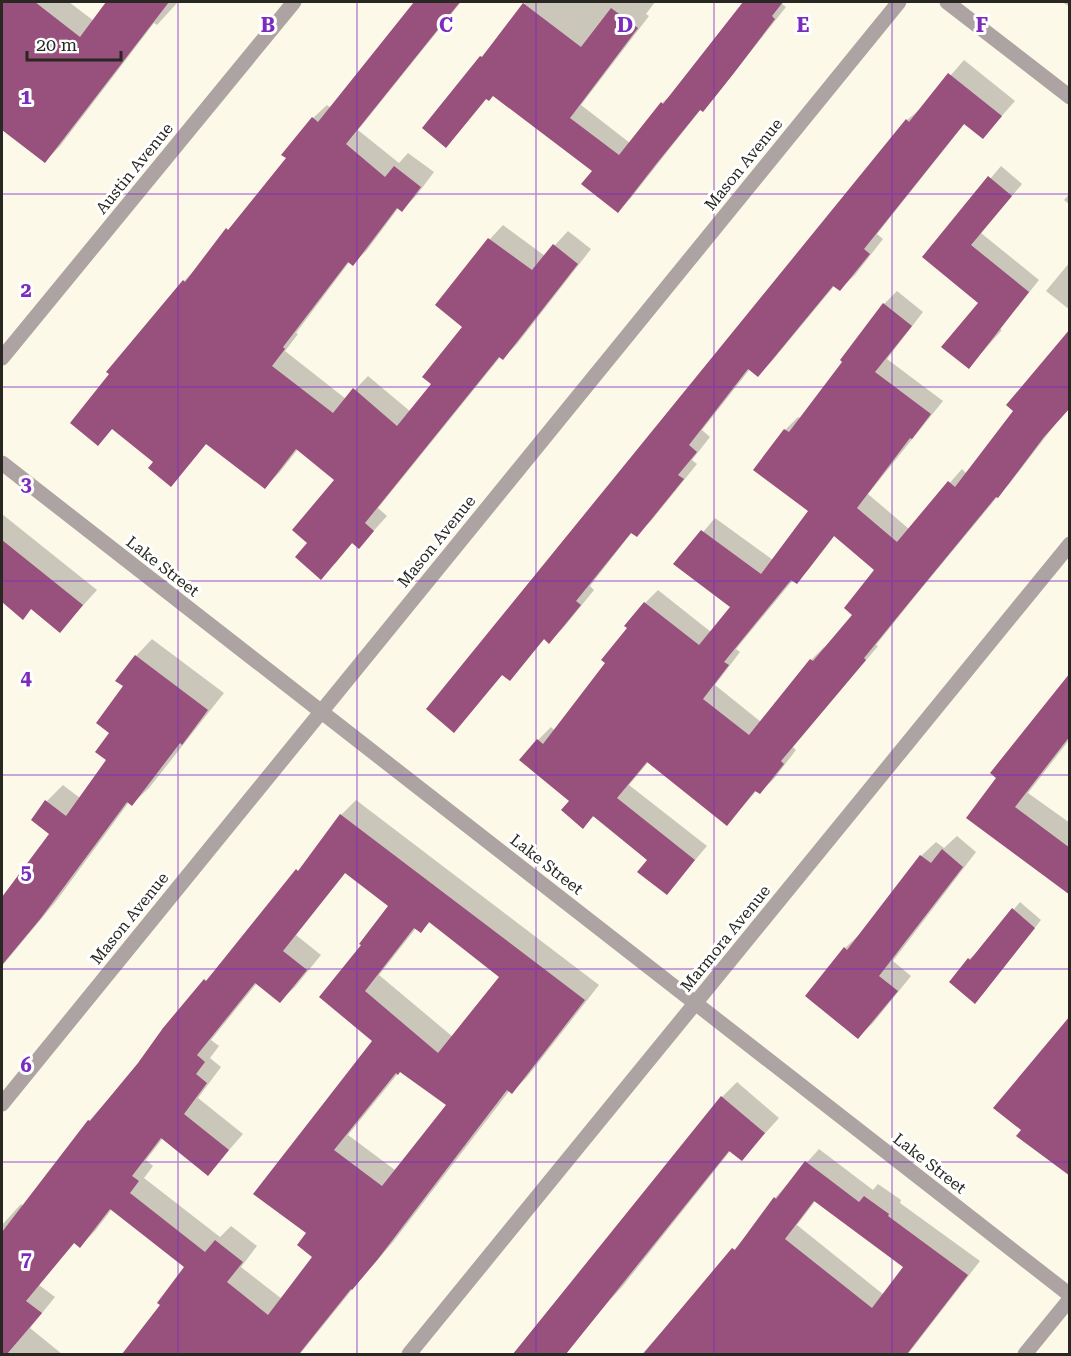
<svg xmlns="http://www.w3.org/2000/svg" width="1071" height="1356" font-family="'Roboto Serif',serif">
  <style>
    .shadow { fill: #0003; fill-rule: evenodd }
    .building { fill: #98507d; fill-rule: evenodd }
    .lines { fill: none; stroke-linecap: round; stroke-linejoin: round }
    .minor { stroke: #aca3a2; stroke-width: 15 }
    .grid { fill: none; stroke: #7b2cbf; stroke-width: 1.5; stroke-opacity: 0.55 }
    .labels { text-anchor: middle; stroke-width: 6; stroke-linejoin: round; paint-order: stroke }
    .street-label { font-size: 16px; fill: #282721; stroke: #fff }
    .grid-label { font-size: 20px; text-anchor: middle; font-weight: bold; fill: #7b2cbf; stroke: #fff; stroke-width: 6; stroke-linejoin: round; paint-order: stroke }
  </style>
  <rect width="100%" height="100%" fill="#fdf9e9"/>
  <!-- shadow -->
  <path class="shadow" d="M2,2H69L94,21L108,2H178L157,25L154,23L60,146L45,161L2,128V123L26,91L2,72Z
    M416,2H461L358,130L399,163L408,153L434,172L416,196L402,210L399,207L367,250L353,264L350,261L296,333L298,334L285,351L346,399L368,376L411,412L433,384L464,326L437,305L490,239L503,225L545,256L568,231L591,249L517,344L503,358L501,356L378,508L387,516L359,547L353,542L335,564L309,543L336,480L298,449L279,473L265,487L207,443L171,485L155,462L113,428L98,444L184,281L198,267L288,158L313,118L327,105L331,108Z
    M526,2H655L646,14L649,16L581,105L630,143L662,103L674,92L745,2H784L782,4L786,7L714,98L701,109L630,199L618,211L594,170L494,95L487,98L457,134L424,128Z
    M1062,2H1070V7Z
    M964,60L1015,101L983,137L965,123L877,234L883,239L855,275L840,289L835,285L772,361L758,375L750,369L702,430L710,437L692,460L697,464L651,521L636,535L632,532L590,586L594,590L564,627L549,642L545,638L510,679L503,674L454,730L907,120L923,107Z
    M1001,166L1022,184L981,233L1039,280L1000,329L1002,330L969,367L980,303L924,257Z
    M1070,193V205L1064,200Z
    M1070,262V310L1046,291Z
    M897,291L923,312L887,359L943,401L868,494L909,529L962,469L967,474L1057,422L1010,483L998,496L921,589L876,645L878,646L793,747L796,750L773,780L760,792L757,790L727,824L649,761L629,785L707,846L667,893L649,860L595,815L583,827L538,740L551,727L555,731L608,663L645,603L658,590L711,632L732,606L676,564L715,518L773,560L810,511L755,470L785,430L798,417L801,419L845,362L842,360L884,304ZM835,535L876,569L854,615L826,649L824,647L811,660L761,722L715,685L740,652L736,649L793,580L796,582L809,569Z
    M2,514L97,590L60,631L32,608L23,617L2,600Z
    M152,639L224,693L149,788L132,804L129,802L57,900L2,966V899L51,833L47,801L63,785L80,798L108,759L111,732L136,656Z
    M1070,676V739L1028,793L1070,823V882L968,817Z
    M356,800L599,985L527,1077L512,1092L510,1090L393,1242L355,1286L300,1354H124L162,1305L186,1266L112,1209L95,1231L80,1246L75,1242L39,1285L55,1297L30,1328L62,1354H2V1267L4,1264L2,1261V1225L21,1204L23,1206L89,1121L139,1064L164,1029L220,965L308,860L341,815ZM346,872L390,906L363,945L321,996L374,1040L256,1193L308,1233L314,1257L282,1299L241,1267L257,1246L231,1226L220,1237L144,1178L153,1166L146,1160L163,1138L208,1174L243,1134L198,1098L221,1067L210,1058L219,1046L211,1040L257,983L280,1001L295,987L321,955L296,935ZM431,921L501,976L453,1037L379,975L416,928L421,931ZM400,1071L448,1105L395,1170L348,1135Z
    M957,836L976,852L893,961L911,976L873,1023L858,1037L845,948L860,934L921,856L936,842L944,848Z
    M1020,902L1041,920L982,995L969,959L977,953Z
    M737,1082L779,1118L742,1159L731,1150L622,1287L609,1301L565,1354H513L722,1097Z
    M819,1149L873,1190L878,1184L901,1200L900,1203L980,1261L908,1354H642L705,1284L746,1236L775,1198ZM816,1200L905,1267L884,1295L797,1225Z"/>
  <!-- building -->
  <path class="building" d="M2,2H35L80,37L106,2H169L45,163L2,130Z
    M414,2H460L346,144L385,177L394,166L421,187L402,212L397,208L353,266L348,262L283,347L285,349L272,366L333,413L353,388L397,426L431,384L422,377L462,327L435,305L488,238L532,270L553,244L578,264L503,360L499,357L365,523L374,531L359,549L352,543L321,580L295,557L307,543L292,530L334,480L296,449L265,489L206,444L171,487L148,468L153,462L112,429L98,446L70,423L109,374L106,372L183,280L185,282L226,228L228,230L286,158L281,155L312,117L318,122Z
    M743,2H783L772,16L775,19L734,73L703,112L700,110L657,163L618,213L581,184L592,171L493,96L489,101L486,99L446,148L422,128L480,56L482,57L523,3L581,47L611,8L638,28L570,118L619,155L661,102L663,104Z
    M948,73L1002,116L983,139L964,124L864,249L870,254L840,291L833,286L758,377L748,369L689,445L697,452L678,475L684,479L637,537L631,533L576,601L581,605L549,644L544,639L510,681L502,675L454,733L426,709L906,119L909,122Z
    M988,176L1012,196L971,245L1029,292L969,369L941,347L978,303L922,257Z
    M883,303L912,326L875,372L931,414L912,439L910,438L857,508L897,542L948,481L955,487L1013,411L1006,405L1070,329V408L1044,437L998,498L996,497L908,604L864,658L866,660L781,761L784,764L760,794L755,791L727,826L647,762L617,798L695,860L667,895L637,872L647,860L593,816L583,829L561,810L569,801L519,760L537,739L543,744L605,663L601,660L627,628L624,626L644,602L699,645L730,607L673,564L701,530L761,574L808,511L753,470L784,429L789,432L842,362L840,360ZM834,536L874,570L844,608L852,615L813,661L810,659L749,735L703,699L729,665L724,662L791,580L797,584Z
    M2,540L83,605L60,633L31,609L23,620L2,602Z
    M135,655L208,710L182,745L180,743L132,806L127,802L41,918L2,965V897L49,834L31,820L45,800L66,816L106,760L95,752L109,733L96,723L123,686L115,681Z
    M1070,673V736L1015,807L1070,848V895L966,818L996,778L990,773Z
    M340,814L585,1000L512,1094L507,1090L378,1259L352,1290L351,1289L299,1354H122L160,1305L157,1303L184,1267L110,1209L80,1248L74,1243L26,1301L42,1313L7,1354H2V1232L88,1120L90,1121L138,1063L163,1028L204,979L206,981L296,869L298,871ZM345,873L388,906L359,944L361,945L319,997L372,1041L253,1194L306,1233L297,1245L312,1257L268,1315L227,1282L243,1262L215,1240L205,1252L130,1193L139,1181L132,1176L161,1138L208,1176L229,1150L184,1114L207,1083L196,1074L205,1062L197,1055L255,983L280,1003L307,970L283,951ZM429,922L499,977L438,1053L365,991L414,928L421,933ZM400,1072L446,1105L382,1186L334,1150L396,1073L398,1075Z
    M942,849L963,867L879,976L898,991L858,1039L805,996L844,947L847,950L920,855L931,863Z
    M1012,908L1035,928L975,1004L949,982L968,958L970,960Z
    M1070,1016V1176L1016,1136L1021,1130L993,1108Z
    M721,1096L765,1133L742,1161L729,1151L566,1354H513Z
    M805,1161L859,1202L864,1196L889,1214L888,1216L968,1275L907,1354H643L732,1248L735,1250L774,1197L776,1199ZM814,1201L903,1267L872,1308L785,1239Z"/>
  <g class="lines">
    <!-- minor -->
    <path class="minor" d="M947,2L1070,97
      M2,358L294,2
      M2,463L1070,1295
      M2,1104L899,2
      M409,1354L1070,544
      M1025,1354L1070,1299"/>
  </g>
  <!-- grid -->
  <path class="grid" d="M178,2V1354M357,2V1354M536,2V1354M714,2V1354M892,2V1354M2,194H1070M2,387H1070M2,581H1070M2,775H1070M2,969H1070M2,1162H1070"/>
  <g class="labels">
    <!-- street labels -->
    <g class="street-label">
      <text transform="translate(743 164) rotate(-51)" y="6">Mason Avenue</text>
      <text transform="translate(134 168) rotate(-51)" y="6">Austin Avenue</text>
      <text transform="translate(436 541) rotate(-51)" y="6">Mason Avenue</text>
      <text transform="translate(163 566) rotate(38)" y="6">Lake Street</text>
      <text transform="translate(547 864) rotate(38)" y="6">Lake Street</text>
      <text transform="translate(129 918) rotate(-51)" y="6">Mason Avenue</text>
      <text transform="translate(725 938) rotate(-51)" y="6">Marmora Avenue</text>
      <text transform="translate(930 1163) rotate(38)" y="6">Lake Street</text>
    </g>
  </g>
  <g class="grid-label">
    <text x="268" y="32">B</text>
    <text x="446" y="32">C</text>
    <text x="625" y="32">D</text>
    <text x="803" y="32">E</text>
    <text x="982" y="32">F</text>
    <text x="26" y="104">1</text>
    <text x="26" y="297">2</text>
    <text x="26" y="491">3</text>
    <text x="26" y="685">4</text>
    <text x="26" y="879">5</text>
    <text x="26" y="1072">6</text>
    <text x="26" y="1266">7</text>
  </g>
  <!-- border -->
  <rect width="1071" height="1356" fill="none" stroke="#282721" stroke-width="6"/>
  <!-- scale -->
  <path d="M27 51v9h94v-9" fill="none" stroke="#282721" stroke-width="3"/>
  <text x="36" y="51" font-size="18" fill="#282721" stroke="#ffffff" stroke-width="4.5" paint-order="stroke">20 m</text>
</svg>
